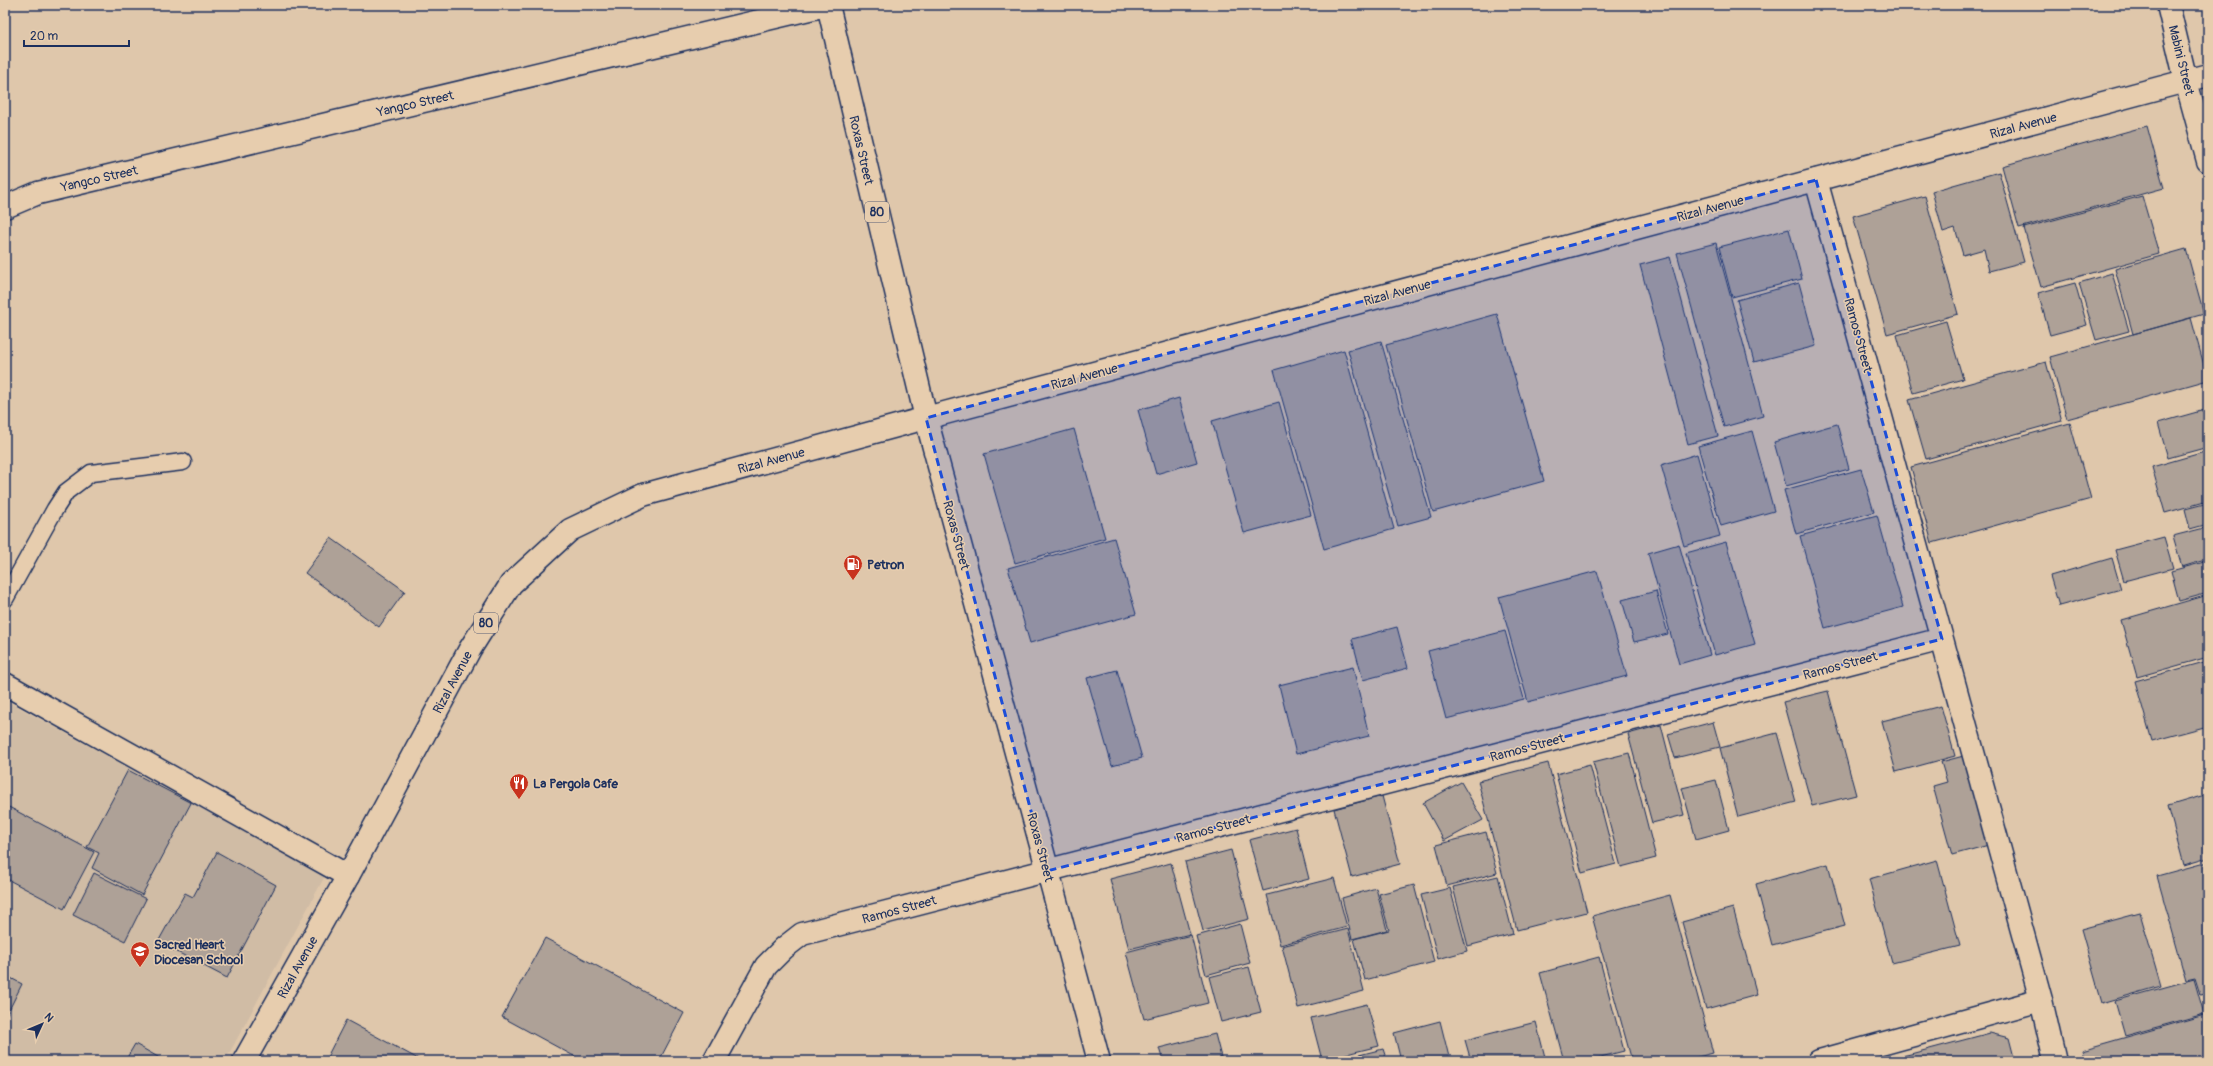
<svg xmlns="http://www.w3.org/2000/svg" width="2213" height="1066" font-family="Pangolin,sans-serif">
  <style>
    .built { fill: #d0bca5 }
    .building { fill: #aea197; stroke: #1b2f5e }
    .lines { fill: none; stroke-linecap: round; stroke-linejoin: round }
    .lane-casing { stroke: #1b2f5e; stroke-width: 19 }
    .street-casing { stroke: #1b2f5e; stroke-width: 25 }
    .secondary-casing { stroke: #1b2f5e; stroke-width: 25 }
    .highway-casing { stroke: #1b2f5e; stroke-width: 25 }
    .lane { stroke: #e7cdae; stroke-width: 16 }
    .street { stroke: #e7cdae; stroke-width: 22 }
    .secondary { stroke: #e7cdae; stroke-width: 22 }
    .highway { stroke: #e7cdae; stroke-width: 22 }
    .marked { fill: #1d4ed8; fill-opacity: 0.2; stroke: #1d4ed8; stroke-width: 3; stroke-dasharray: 8 5; stroke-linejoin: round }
    .labels { text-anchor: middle; stroke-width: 3; stroke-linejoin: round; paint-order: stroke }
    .shield { fill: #e7cdae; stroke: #585e76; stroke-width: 1 }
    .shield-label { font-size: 12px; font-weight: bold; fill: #1b2f5e }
    .street-label { font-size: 13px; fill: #1b2f5e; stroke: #e7cdae }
    .poi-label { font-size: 13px; font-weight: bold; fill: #1b2f5e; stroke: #e7cdae; text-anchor: start }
  </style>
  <rect width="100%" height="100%" fill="#dfc7ab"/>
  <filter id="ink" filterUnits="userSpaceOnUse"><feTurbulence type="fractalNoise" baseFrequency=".025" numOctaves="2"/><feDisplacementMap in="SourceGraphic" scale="8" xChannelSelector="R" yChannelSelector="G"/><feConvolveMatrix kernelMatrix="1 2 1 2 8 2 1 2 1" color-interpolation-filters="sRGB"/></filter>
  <g filter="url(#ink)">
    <!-- built -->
    <path class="built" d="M5,700L325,876L225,1061H5Z"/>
    <!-- building -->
    <path class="building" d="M2147,126L2164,188L2019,228L2002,166Z
      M1999,172L2024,262L1989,271L1984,249L1963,255L1955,228L1943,232L1932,191Z
      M1925,196L1958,314L1887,334L1853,216Z
      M2142,196L2159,254L2041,287L2024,228Z
      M1789,229L1802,279L1732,297L1719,247Z
      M1716,243L1763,416L1724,427L1677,253Z
      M2186,249L2204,314L2133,334L2115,269Z
      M1670,257L1718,436L1688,444L1640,265Z
      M2112,273L2129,331L2096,340L2079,283Z
      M1799,283L1816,346L1754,362L1737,300Z
      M2075,283L2087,325L2050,335L2038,293Z
      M1497,314L1544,481L1433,512L1386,345Z
      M2191,318L2208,380L2067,419L2050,357Z
      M1946,321L1963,379L1913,393L1897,335Z
      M1381,341L1431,517L1398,526L1348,350Z
      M1344,350L1394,529L1324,549L1274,370Z
      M2046,362L2062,421L1926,459L1909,400Z
      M1179,398L1197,462L1156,474L1138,410Z
      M1279,402L1311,515L1244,533L1212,421Z
      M2208,409V447L2168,458L2158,423Z
      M2070,423L2091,499L1932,543L1911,467Z
      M1837,424L1849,469L1786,486L1774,442Z
      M1074,429L1105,538L1015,563L984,454Z
      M1752,431L1774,511L1721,526L1698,446Z
      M2208,451V501L2165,513L2152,467Z
      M1697,454L1720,536L1684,546L1661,465Z
      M1861,469L1874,512L1796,534L1784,490Z
      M2208,503V524L2190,529L2185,509Z
      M1877,515L1903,607L1825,628L1800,536Z
      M2208,527V559L2182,567L2173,536Z
      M2164,537L2173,568L2124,581L2115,550Z
      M331,538L405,591L379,627L305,573Z
      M1114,538L1136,614L1030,643L1008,568Z
      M1726,542L1755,644L1715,655L1686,553Z
      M1679,544L1710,655L1679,664L1648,553Z
      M2112,558L2121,589L2059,606L2050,576Z
      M2208,561V593L2179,601L2171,571Z
      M1597,571L1627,676L1528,702L1499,597Z
      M1656,591L1668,634L1634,642L1622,600Z
      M2208,595V657L2137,677L2121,620Z
      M1397,627L1408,668L1363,680L1352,639Z
      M1505,631L1524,699L1446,719L1428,651Z
      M2208,661V726L2152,741L2135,681Z
      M1353,667L1369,736L1296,754L1279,685Z
      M1117,670L1142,758L1112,766L1087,678Z
      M1828,691L1856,795L1812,806L1783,702Z
      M1941,706L1955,756L1896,772L1882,721Z
      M1713,722L1720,747L1675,758L1668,734Z
      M1661,725L1684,815L1652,823L1628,734Z
      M1777,733L1796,802L1738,817L1720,748Z
      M1629,753L1656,858L1621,867L1593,762Z
      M1971,754L1996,843L1952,855L1933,786L1947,782L1941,762Z
      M1548,763L1587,912L1517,930L1478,781Z
      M1590,765L1616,864L1582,873L1556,774Z
      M128,770L191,803L142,895L92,868L99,853L87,847Z
      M1716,780L1729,830L1696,839L1682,788Z
      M1461,782L1483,820L1444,841L1423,803Z
      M2208,794V858L2184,865L2168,806Z
      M1382,796L1400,864L1352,877L1334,809Z
      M5,805L94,852L64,909L5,878Z
      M1296,828L1309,879L1263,891L1249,840Z
      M1486,832L1497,873L1447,886L1436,845Z
      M1231,850L1249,919L1203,931L1185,862Z
      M217,852L276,885L227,978L158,942L185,893L193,897Z
      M1937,860L1960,946L1892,963L1869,879Z
      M2208,862V992L2200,994L2195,978L2186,980L2157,876Z
      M1171,863L1190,934L1129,949L1110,879Z
      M1828,864L1845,926L1772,945L1756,884Z
      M94,873L146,899L125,941L73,915Z
      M1498,876L1513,934L1468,946L1453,887Z
      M1334,878L1347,927L1280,945L1267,895Z
      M1414,885L1434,962L1365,980L1354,939L1389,930L1379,894Z
      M1376,888L1387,930L1352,939L1342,898Z
      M1450,888L1467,951L1438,959L1421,895Z
      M1670,895L1713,1053L1683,1061H1632L1592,916Z
      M1733,908L1757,995L1706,1009L1682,922Z
      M2140,913L2161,986L2102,1003L2081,929Z
      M1240,924L1250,963L1206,975L1196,936Z
      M1348,929L1364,991L1298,1008L1282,946Z
      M1191,935L1208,1003L1144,1019L1126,952Z
      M545,938L684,1013L659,1061H583L502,1017Z
      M1599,957L1624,1051L1585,1061H1564L1540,973Z
      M1249,967L1261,1012L1221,1022L1209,977Z
      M5,975L22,984L5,1018Z
      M2194,979L2204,1014L2125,1036L2115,1001Z
      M1367,1004L1379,1046L1322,1060L1311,1018Z
      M2208,1014V1061H2084L2081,1050Z
      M346,1020L422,1061H325Z
      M1440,1021L1450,1061H1401L1394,1033Z
      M1536,1022L1546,1061H1471L1465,1040Z
      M1990,1033L2009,1038L2015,1061H1884Z
      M1215,1034L1222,1061H1163L1159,1048Z
      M135,1044L165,1061H125Z
      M1383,1049L1387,1061H1335Z"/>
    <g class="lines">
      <defs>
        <path id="lane" d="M5,599L55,509L66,492L91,473L183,462"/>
        <path id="street" d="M2168,5L2186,81
          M5,207L38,193L826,5
          M1942,639L2041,1000L2055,1061
          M5,684L348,876
          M714,1061L766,966L784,948L802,934L1942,639L1816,180
          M1819,1061L2041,1000"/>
        <path id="secondary" d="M2186,81L2208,161
          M1099,1061L926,418L2208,75"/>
        <path id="highway" d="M244,1061L348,876L470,649L511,584L570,530L643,495L926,418L828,5"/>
      </defs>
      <!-- lane casing -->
      <use href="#lane" class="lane-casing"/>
      <!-- street casing -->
      <use href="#street" class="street-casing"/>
      <!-- secondary casing -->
      <use href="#secondary" class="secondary-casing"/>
      <!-- highway casing -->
      <use href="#highway" class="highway-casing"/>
      <!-- lane -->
      <use href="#lane" class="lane"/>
      <!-- street -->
      <use href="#street" class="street"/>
      <!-- secondary -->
      <use href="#secondary" class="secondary"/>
      <!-- highway -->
      <use href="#highway" class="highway"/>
    </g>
  </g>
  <!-- marked area -->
  <path class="marked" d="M1816,180L1942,639L1047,871L926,418Z"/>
  <!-- icons -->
  <defs>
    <symbol id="fuel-pin" viewBox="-11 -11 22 30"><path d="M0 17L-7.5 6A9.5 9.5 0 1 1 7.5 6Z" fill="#c8321e" stroke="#e7cdae"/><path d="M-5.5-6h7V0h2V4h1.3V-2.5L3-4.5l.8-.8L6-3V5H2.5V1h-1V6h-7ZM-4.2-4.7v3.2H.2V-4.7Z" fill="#fff"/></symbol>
    <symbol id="restaurant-pin" viewBox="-11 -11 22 30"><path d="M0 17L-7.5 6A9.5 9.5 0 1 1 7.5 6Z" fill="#c8321e" stroke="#e7cdae"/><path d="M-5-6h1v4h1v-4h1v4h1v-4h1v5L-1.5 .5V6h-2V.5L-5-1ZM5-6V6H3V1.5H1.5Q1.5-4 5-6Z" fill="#fff"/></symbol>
    <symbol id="school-pin" viewBox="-11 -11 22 30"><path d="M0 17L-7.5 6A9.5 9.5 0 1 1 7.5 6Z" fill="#c8321e" stroke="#e7cdae"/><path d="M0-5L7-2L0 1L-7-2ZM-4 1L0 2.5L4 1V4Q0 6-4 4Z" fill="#fff"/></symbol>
  </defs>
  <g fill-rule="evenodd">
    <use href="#fuel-pin" x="842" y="553" width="22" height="30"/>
    <use href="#restaurant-pin" x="508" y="772" width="22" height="30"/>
    <use href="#school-pin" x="129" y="940" width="22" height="30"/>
  </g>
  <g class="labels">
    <!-- shield labels -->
    <g class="shield">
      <rect x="865" y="202" width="24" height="20" rx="3"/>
      <rect x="474" y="613" width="24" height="20" rx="3"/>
    </g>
    <g class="shield-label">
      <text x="877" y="216">80</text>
      <text x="486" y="627">80</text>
    </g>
    <!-- street labels -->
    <g class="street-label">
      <text transform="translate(2182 60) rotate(76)" y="5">Mabini Street</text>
      <text transform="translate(415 103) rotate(-13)" y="5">Yangco Street</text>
      <text transform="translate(2023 125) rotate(-15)" y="5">Rizal Avenue</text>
      <text transform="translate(862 150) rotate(77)" y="5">Roxas Street</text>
      <text transform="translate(99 178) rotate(-13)" y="5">Yangco Street</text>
      <text transform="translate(1710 208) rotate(-15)" y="5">Rizal Avenue</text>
      <text transform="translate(1397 292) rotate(-15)" y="5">Rizal Avenue</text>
      <text transform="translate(1859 335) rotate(75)" y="5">Ramos Street</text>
      <text transform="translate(1084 376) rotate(-15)" y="5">Rizal Avenue</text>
      <text transform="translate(771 460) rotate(-15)" y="5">Rizal Avenue</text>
      <text transform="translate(957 535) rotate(75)" y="5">Roxas Street</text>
      <text transform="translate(1840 665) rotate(-15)" y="5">Ramos Street</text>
      <text transform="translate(452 682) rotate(-62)" y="5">Rizal Avenue</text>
      <text transform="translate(1527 747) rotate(-15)" y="5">Ramos Street</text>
      <text transform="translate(1213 828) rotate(-15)" y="5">Ramos Street</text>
      <text transform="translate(1041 847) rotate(75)" y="5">Roxas Street</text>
      <text transform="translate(899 909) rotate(-15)" y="5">Ramos Street</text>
      <text transform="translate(297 967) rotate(-61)" y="5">Rizal Avenue</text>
    </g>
    <!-- poi labels -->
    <g class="poi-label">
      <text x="867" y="569">Petron</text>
      <text x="533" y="788">La Pergola Cafe</text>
      <text x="154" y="949">Sacred Heart<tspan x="154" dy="15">Diocesan School</tspan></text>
    </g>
  </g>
  <!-- margin -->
  <rect width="2213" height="1066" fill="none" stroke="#e7cdae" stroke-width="20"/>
  <rect x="10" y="10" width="2193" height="1046" fill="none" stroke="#1b2f5e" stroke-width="1.5" filter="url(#ink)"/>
  <!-- north arrow -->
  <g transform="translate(42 1024) rotate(46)" stroke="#e7cdae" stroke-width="3" paint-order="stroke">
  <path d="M0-3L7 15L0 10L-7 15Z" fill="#1b2f5e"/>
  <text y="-6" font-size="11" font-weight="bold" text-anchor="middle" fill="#1b2f5e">N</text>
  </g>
  <!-- scale -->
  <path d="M24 40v6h105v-6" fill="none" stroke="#1b2f5e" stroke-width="2"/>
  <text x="30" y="40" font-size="12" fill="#1b2f5e" stroke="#e7cdae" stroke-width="3" paint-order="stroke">20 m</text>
</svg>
